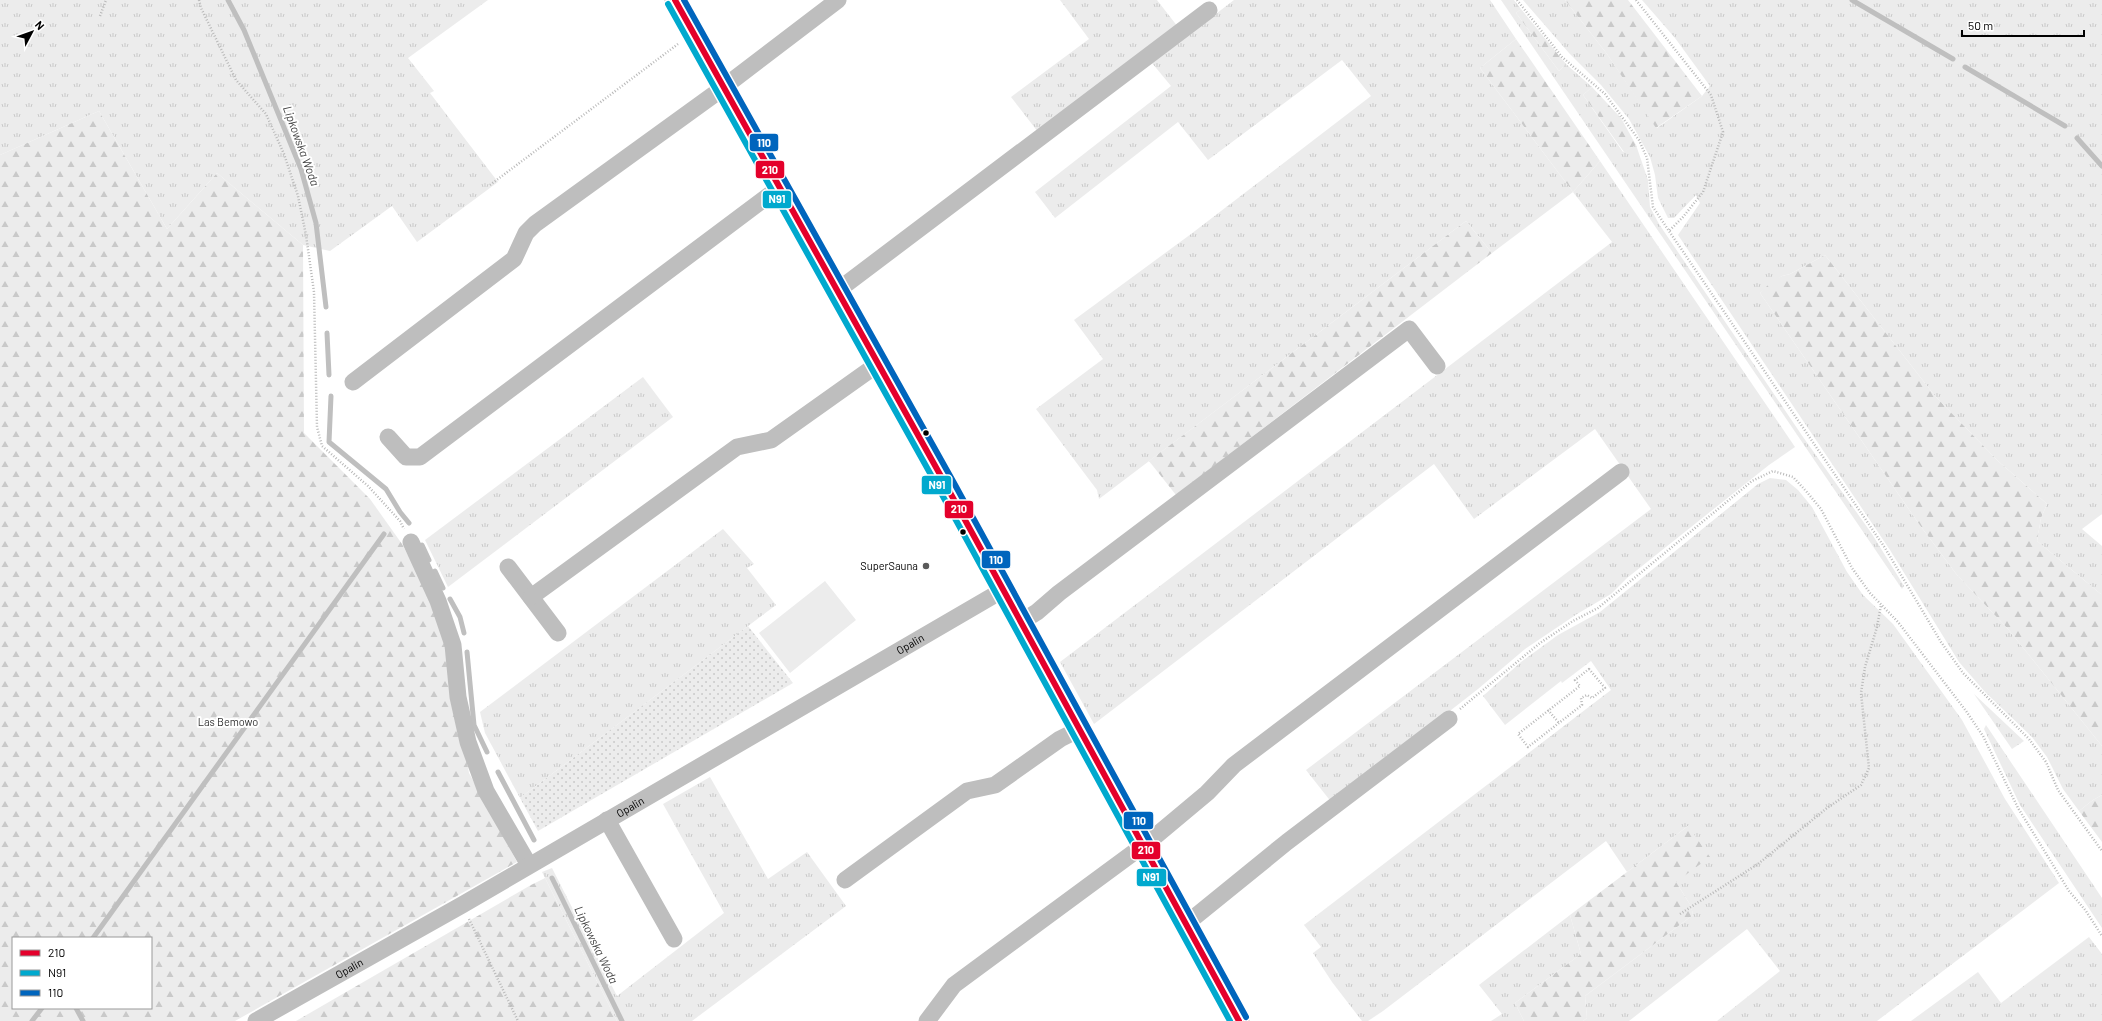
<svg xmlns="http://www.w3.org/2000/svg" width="2102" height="1021" font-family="Barlow,sans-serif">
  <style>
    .grass { fill: url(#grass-tufts) }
    .forest { fill: url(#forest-firs); fill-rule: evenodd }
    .park { fill: url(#park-dots) }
    .pitch { fill: #ececec }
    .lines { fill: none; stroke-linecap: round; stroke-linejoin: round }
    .stream { stroke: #bfbfbf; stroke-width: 5 }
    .path { stroke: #b9b9b9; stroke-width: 2.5; stroke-dasharray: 1 2; stroke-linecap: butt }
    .minor { stroke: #bebebe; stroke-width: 17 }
    .major { stroke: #bebebe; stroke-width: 21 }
    .bus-1-casing { stroke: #fff; stroke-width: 9 }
    .bus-2-casing { stroke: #fff; stroke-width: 9 }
    .bus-3-casing { stroke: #fff; stroke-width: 9 }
    .bus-1 { stroke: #e4002b; stroke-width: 6 }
    .bus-2 { stroke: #00a9ce; stroke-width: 6 }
    .bus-3 { stroke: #0065bd; stroke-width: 6 }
    .bus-dot { fill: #000; stroke: #fff; stroke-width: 1.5 }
    .poi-dot { fill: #595959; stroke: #fff; stroke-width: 1.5 }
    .labels { text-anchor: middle; stroke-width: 4; stroke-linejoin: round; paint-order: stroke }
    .poi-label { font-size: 11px; fill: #000; stroke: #fff; text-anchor: end }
    .street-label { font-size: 11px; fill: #000; stroke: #fff }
    .park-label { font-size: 11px; fill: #333; stroke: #fff }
    .water-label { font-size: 12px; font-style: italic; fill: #444; stroke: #fff }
    .line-badge { stroke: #fff; stroke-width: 1.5 }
    .badge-label { font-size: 11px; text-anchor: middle; font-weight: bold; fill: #fff }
  </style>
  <defs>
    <pattern id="grass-tufts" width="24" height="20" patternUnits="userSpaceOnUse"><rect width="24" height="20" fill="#ececec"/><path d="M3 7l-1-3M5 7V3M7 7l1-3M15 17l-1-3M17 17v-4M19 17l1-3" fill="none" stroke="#c9c9c9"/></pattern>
    <pattern id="forest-firs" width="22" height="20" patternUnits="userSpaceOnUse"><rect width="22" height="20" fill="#ececec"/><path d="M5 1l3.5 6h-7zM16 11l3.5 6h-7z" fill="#c9c9c9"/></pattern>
    <pattern id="park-dots" width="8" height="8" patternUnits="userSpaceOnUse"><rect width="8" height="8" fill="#ececec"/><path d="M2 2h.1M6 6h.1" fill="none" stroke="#c9c9c9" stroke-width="1.8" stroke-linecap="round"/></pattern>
  </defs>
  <rect width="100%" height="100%" fill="#fff"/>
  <!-- grass -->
  <path class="grass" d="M0,0H488L408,58L434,91L430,93L498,182L417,242L392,206L330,251L303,245L217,173L167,229L99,111L0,155Z
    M1060,0H1157L1178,27L1038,132L1011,97L1089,39Z
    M1234,0H1490L1516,39L1480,68L1573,192L1600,161L1795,447L1769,465L1627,578L1611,594L1577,614L1525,649L1478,689L1332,803L1306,770L1651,509L1595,429L1474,519L1434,464L1094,724L1060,662L1612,242L1573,192L1492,253L1466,221L1099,499L1097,490L1036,409L1103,359L1074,320L1191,234L1371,96L1342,60L1208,160L1178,122L1055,218L1035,192L1171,86L1152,63Z
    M1501,0H1514L1521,9L1516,13L1559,71L1566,64L1592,87L1583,95L1623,152L1636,145L1648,180L1650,207L1659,224L1803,437L1872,534L1904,586L1902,589Z
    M1523,0H1565L1607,54L1657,128L1702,96L1710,86L1675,38L1642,0H2102V514L2082,529L2102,546V595L2037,541L2041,518L2047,504L1998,461L1935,396L1825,255L1790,274L1782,276L1760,293L1919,524L1957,575L2008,629L2102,746V795L2093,800L2079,811L2063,789L2047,757L2032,737L1985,692L1959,662L1890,550L1678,235L1700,203L1696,195L1674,218H1668L1658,198L1655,175L1650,157L1629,119L1601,85L1569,53Z
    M643,377L673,417L448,587L425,540Z
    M1770,478L1786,480L1798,490L1812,507L1847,572L1863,595L1893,624L1962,720L2005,799L2059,883L1877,1021H1717L1780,971L1747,929L1629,1021H1583L1587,1018L1585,996L1693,915L1691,906L1676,882L1688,826L1627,872L1606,841L1383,1011L1368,1021H1362L1332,982L1313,953L1321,947L1304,925L1611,690L1591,661L1562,683L1561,681L1505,725L1483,696L1521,662L1558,635L1600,612L1758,484Z
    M723,529L754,564L747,568L776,605L520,798L485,733L480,712Z
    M1974,694L2024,741L2012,749Z
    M1986,725L2102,898V928L2020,805L1984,729Z
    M710,777L768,879L807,852L846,906L692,1021H617L542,872L552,868L617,996L724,913L663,804Z
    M1570,915L1581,954L1515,1003L1524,1021H1491L1502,1014L1479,985Z
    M2089,937L2102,954V1021H1911L1978,972L2001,1003Z"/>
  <!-- forest -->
  <path class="forest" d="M1565,0H1628L1702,96L1656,128L1607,54Z
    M1521,9L1566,64L1559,71L1516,13Z
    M1516,39L1600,161L1573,192L1480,68Z
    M1592,87L1621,118L1636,145L1624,152L1583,95Z
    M99,111L167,229L217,173L303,245L304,433L370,499L402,544L434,603L445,636L469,773L517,862L235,1021H0V155ZM13,938H151V1008H13Z
    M1466,221L1492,253L1176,495L1149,461Z
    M1825,255L1935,396L1998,461L2047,504L2041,518L2037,541L2102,595V746L2008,629L1957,575L1919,524L1760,293L1772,281L1782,276L1790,274Z
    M2102,795V842L2079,811L2093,800Z
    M1688,826L1710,857L1676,882L1691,906L1693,915L1585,996L1587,1018L1583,1021H1524L1515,1003L1581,954L1570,915Z
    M545,878L617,1021H296L531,885Z"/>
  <!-- park -->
  <path class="park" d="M748,626L793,683L538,831L520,798Z"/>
  <!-- pitch -->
  <path class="pitch" d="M825,581L856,620L790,673L759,633Z"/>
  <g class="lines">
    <!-- stream -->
    <path class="stream" d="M228,0L244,30L301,169L316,223L326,307
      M1852,0L1953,59
      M1965,67L2065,126
      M2077,138L2102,166
      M327,333L329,375
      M331,396L329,442L386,489L400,512L409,523
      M422,545L429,560
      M435,571L443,588
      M450,599L460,617L464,633
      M467,652L474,725L487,752
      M498,772L534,840
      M552,878L622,1021
      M93,938L384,534
      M76,1008L83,1021
      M32,1021L42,1008"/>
    <!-- path -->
    <path class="path" d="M199,0L201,8L236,80L266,114L284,154L298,196L306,235L314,292L317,427L322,446L368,486L400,521L404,529
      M1517,0L1562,57L1605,94L1639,140L1647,158L1653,207L1669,231L1885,548L1941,642L1963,673L2029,739L2046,762L2058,790L2102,851
      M1636,0L1711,95L1723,132L1703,192L1683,217L1669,231
      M100,16L106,0
      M490,185L678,44
      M1589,669L1605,688L1592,698L1587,695L1581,698L1582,705L1528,747L1518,734L1580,686L1575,680Z
      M1460,709L1540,643L1573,621L1598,608L1752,481L1773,471L1793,477L1806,491L1821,509L1852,568L1870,593L1898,622L1966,711L1983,736L2018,808L2069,891L2086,911L2102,936
      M1548,710L1559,723
      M1680,914L1758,864L1827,808L1861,785L1869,768L1861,693L1865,667L1877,627L1881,605
      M469,919L518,1021"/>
    <!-- minor -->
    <g class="minor">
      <path d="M837,291L1209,10"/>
      <path d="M353,382L514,259L526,233L535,224L716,93L838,0"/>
      <path d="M388,437L406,457H420L780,187"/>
      <path d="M411,542L438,601L453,645L458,697L468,742L486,791L529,865"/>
      <path d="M508,567L558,633"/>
      <path d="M531,597L737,447L771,440L878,364"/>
      <path d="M1021,622L1037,612L1059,593L1409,329L1437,366"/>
      <path d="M607,820L674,939"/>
      <path d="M845,880L967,791L995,785L1060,739L1080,729"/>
      <path d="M1186,924L1287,842L1449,719"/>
      <path id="s1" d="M256,1021L462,905L1003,590"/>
      <path d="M927,1021L954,985L1152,839L1207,793L1234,765L1621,472"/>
    </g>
    <!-- major -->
    <path class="major" d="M675,0L947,487L1239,1021"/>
    <defs>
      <path id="bus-1" d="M675,0L947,487L1239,1021"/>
      <path id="bus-2" d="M668,4L940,491L1230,1021"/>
      <path id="bus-3" d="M684,0L954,483L1246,1017"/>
    </defs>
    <!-- bus-1 casing -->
    <use href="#bus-1" class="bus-1-casing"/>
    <!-- bus-2 casing -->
    <use href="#bus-2" class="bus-2-casing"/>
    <!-- bus-3 casing -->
    <use href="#bus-3" class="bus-3-casing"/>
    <!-- bus-1 -->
    <use href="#bus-1" class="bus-1"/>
    <!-- bus-2 -->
    <use href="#bus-2" class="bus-2"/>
    <!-- bus-3 -->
    <use href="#bus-3" class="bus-3"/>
  </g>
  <!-- markers -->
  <g class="bus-dot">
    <circle cx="926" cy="433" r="3.5"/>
    <circle cx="963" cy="532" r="3.5"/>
  </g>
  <circle class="poi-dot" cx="926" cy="566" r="4"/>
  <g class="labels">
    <!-- poi labels -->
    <g class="poi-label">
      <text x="918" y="570">SuperSauna</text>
    </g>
    <!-- street labels -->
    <g class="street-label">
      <text dy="4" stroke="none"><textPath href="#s1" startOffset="755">Opalin</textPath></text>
      <text dy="4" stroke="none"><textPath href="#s1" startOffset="431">Opalin</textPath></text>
      <text dy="4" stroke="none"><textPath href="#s1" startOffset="107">Opalin</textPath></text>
    </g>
    <!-- park labels -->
    <g class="park-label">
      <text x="228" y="726">Las Bemowo</text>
    </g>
    <!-- water labels -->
    <g class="water-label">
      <text transform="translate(301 146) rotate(70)" y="4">Lipkowska Woda</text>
      <text transform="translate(596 945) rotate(64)" y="4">Lipkowska Woda</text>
    </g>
  </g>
  <g class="line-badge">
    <rect x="749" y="133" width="30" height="19" rx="4" fill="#0065bd"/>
    <rect x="755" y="160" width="30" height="19" rx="4" fill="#e4002b"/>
    <rect x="762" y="190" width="30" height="19" rx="4" fill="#00a9ce"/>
    <rect x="921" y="475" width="31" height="20" rx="4" fill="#00a9ce"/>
    <rect x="944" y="500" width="30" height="19" rx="4" fill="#e4002b"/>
    <rect x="981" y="550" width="30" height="19" rx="4" fill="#0065bd"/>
    <rect x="1123" y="811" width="31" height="19" rx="4" fill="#0065bd"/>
    <rect x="1131" y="841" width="30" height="19" rx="4" fill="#e4002b"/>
    <rect x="1136" y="868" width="31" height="19" rx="4" fill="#00a9ce"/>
  </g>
  <g class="badge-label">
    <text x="764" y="147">110</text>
    <text x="770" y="174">210</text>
    <text x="777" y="203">N91</text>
    <text x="937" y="489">N91</text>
    <text x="959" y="513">210</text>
    <text x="996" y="564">110</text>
    <text x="1139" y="825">110</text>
    <text x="1146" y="854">210</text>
    <text x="1151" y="881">N91</text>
  </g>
  <!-- legend -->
  <rect x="12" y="937" width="140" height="72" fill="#ffffff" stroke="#999999"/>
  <rect x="20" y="950" width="20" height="6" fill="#e4002b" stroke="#999999"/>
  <text x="48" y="957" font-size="12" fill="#000000">210</text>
  <rect x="20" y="970" width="20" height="6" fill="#00a9ce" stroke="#999999"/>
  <text x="48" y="977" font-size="12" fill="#000000">N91</text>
  <rect x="20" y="990" width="20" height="6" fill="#0065bd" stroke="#999999"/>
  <text x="48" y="997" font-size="12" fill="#000000">110</text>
  <!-- north arrow -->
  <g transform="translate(32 32) rotate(49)" stroke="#ffffff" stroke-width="3" paint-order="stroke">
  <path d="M0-3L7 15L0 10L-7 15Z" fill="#000000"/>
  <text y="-6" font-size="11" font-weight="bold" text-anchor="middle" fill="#000000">N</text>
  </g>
  <!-- scale -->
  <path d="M1962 30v6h122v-6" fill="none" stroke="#000000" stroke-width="2"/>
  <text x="1968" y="30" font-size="12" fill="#000000" stroke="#ffffff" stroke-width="3" paint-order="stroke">50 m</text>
</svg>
